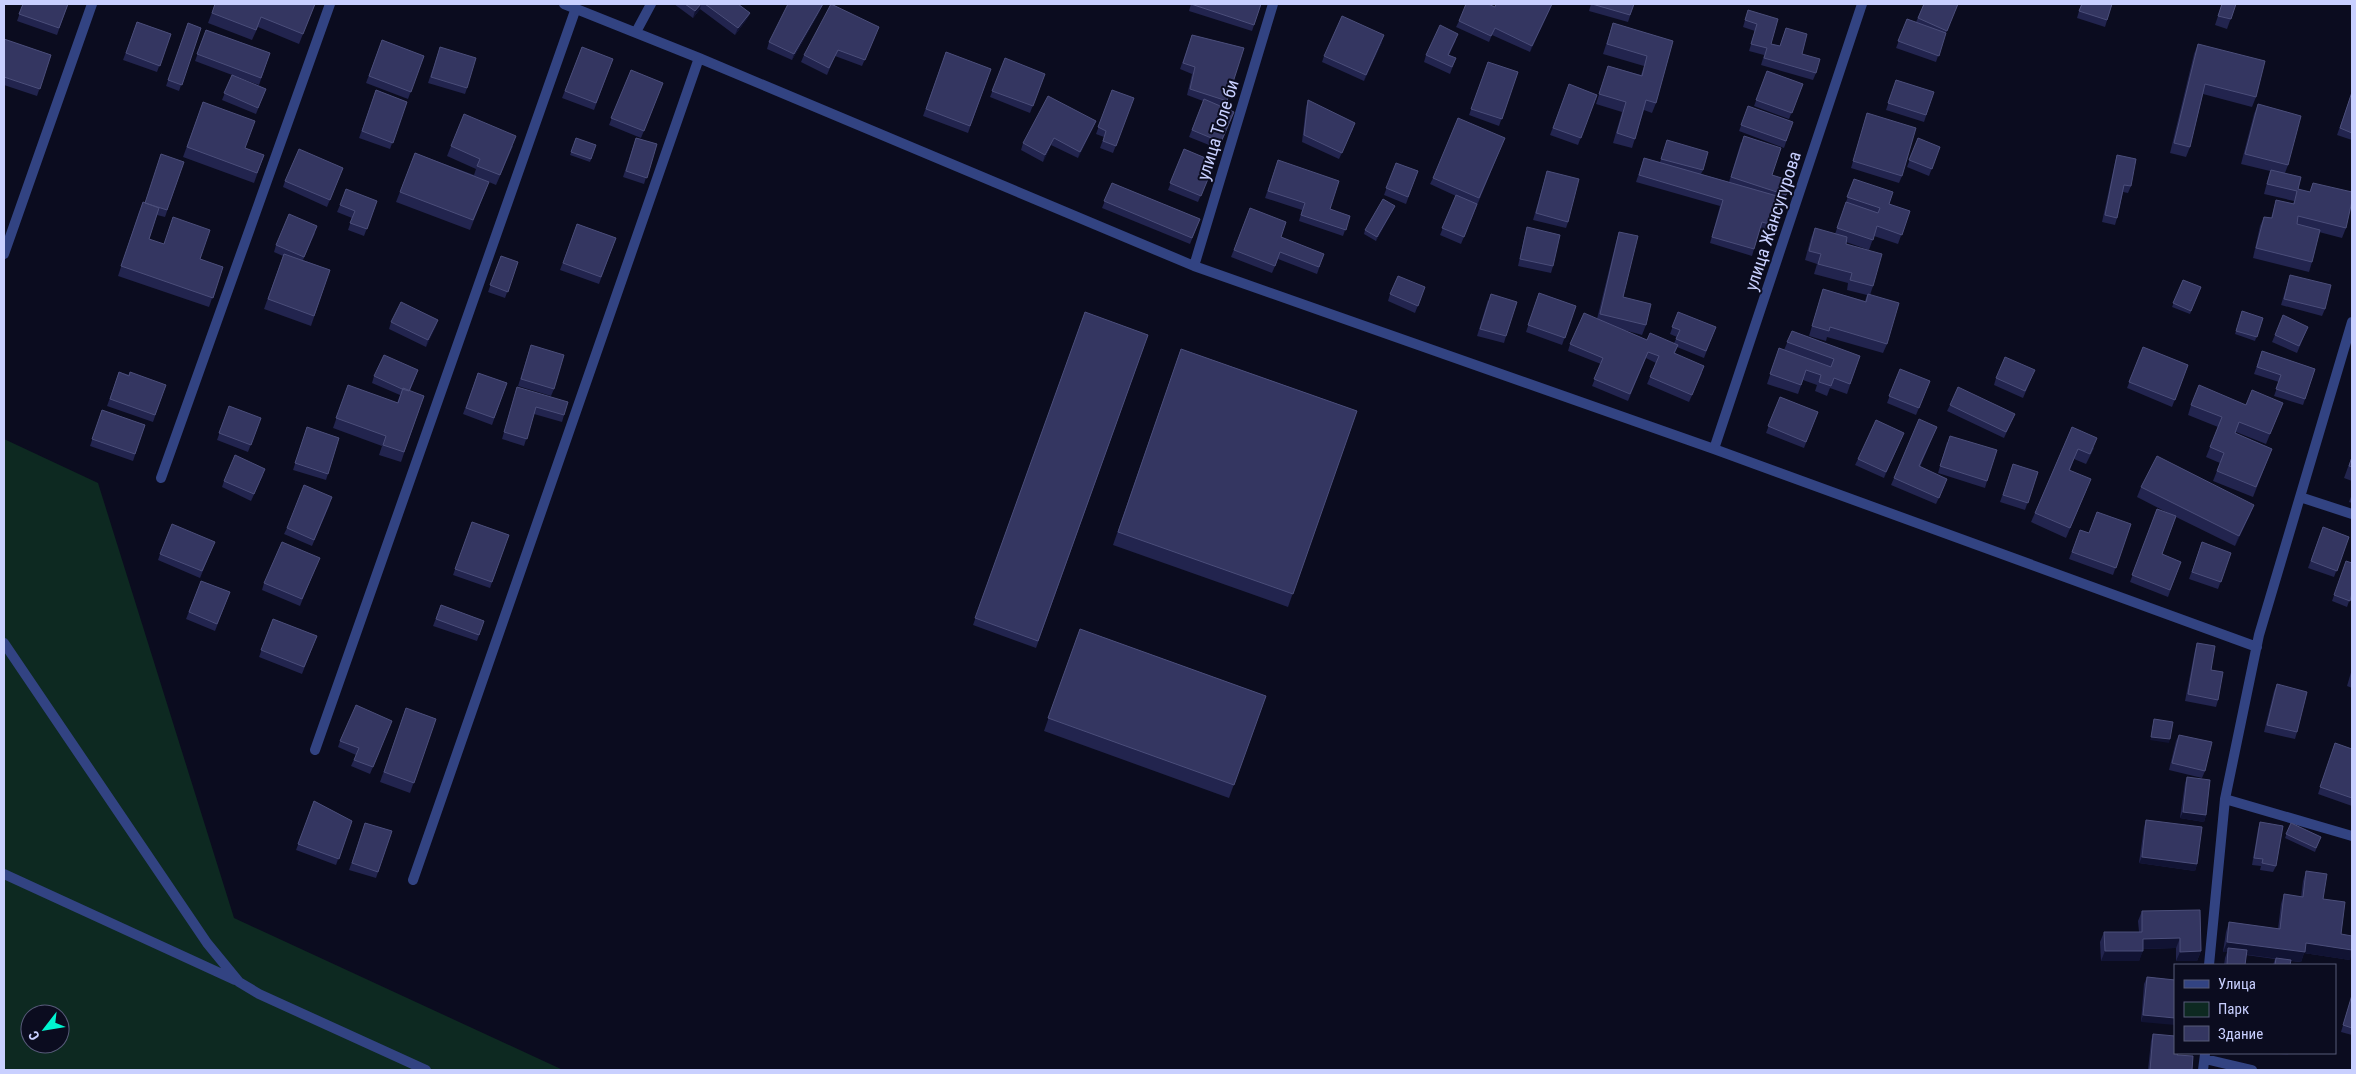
<svg xmlns="http://www.w3.org/2000/svg" width="2356" height="1074" font-family="'Roboto Condensed',sans-serif">
  <style>
    .green { fill: #0d2921; fill-rule: evenodd }
    .lines { fill: none; stroke-linecap: round; stroke-linejoin: round }
    .service { stroke: #324382; stroke-width: 10 }
    .minor { stroke: #324382; stroke-width: 10 }
    .wall { fill: #22244e }
    .shaded-wall { fill: #111333 }
    .building { fill: #343661; stroke: #4b4e7a }
    .labels { text-anchor: middle; stroke-width: 4; stroke-linejoin: round; paint-order: stroke }
    .street-label { font-size: 18px; fill: #c9d0ff; stroke: #0b0c1f }
  </style>
  <rect width="100%" height="100%" fill="#0b0c1f"/>
  <!-- green -->
  <path class="green" d="M4,439L98,483L234,918L563,1070H4ZM30,1014H60V1044H30Z"/>
  <g class="lines">
    <!-- service -->
    <path class="service" d="M4,643L207,943L239,982L259,994L426,1070
      M4,874L235,980"/>
    <!-- minor -->
    <path class="minor" d="M564,4L699,58L1194,266L1714,449L2257,647
      M636,32L651,4
      M4,254L92,4
      M1194,266L1273,4
      M1714,449L1862,4
      M161,478L330,4
      M2300,497L2352,514
      M315,750L576,8
      M2225,799L2352,836
      M413,880L699,58
      M2209,965L2225,799L2259,635L2352,322
      M2205,1059L2252,1070
      M2203,1070L2205,1054"/>
  </g>
  <!-- wall -->
  <path class="wall" d="M23,4H68L57,35L17,21Z
    M215,4H315L299,44L258,27L252,40L208,23Z
    M674,4H738L750,13L747,19L735,35L700,9L693,18Z
    M1191,4H1261L1252,31L1189,11Z
    M1552,4L1530,52L1492,35L1489,42L1456,27L1459,21L1495,7Z
    M1591,4H1634L1628,22L1589,11Z
    M1924,4H1958L1946,33L1936,62L1896,48L1907,19L1916,22Z
    M2081,4H2112L2105,27L2077,18Z
    M2222,4H2236L2227,29L2215,25Z
    M1748,10L1771,44L1780,46L1786,28L1802,54L1816,73L1813,80L1761,65L1764,55L1749,51L1755,31L1743,27Z
    M820,11L792,60L767,49L769,42Z
    M137,22L171,34L157,72L123,60Z
    M188,23L201,28L179,91L166,86Z
    M1613,23L1673,41L1656,103L1652,113L1644,110L1632,148L1613,143L1622,112L1596,104L1608,66L1641,75L1644,66L1603,54Z
    M879,27L862,66L835,56L827,75L801,62L804,55Z
    M206,30L270,53L259,85L195,61Z
    M1192,35L1244,48L1224,107L1234,112L1219,149L1189,137L1203,101L1187,95L1192,74L1180,69Z
    M4,39L51,55L37,96L4,85Z
    M382,40L424,56L408,99L366,83Z
    M1456,40L1449,55L1456,58L1450,74L1424,62L1426,55Z
    M1382,42L1364,81L1322,62L1324,56Z
    M2198,44L2256,97L2252,107L2203,94L2190,147L2186,157L2170,153L2194,54Z
    M582,47L613,59L594,110L562,98Z
    M946,52L991,69L968,133L923,116Z
    M438,53L467,88L465,94L428,83Z
    M1005,58L1045,74L1030,113L990,97Z
    M1488,62L1518,72L1499,126L1469,115Z
    M631,70L663,83L641,138L609,125Z
    M1767,71L1803,84L1789,119L1754,106Z
    M232,75L266,89L256,114L222,100Z
    M1896,80L1934,92L1924,122L1886,110Z
    M1569,84L1597,95L1578,145L1550,135Z
    M376,90L407,102L390,149L359,138Z
    M1112,90L1134,98L1113,153L1100,148L1104,137L1096,134Z
    M2352,92V140L2337,135Z
    M1308,100L1353,129L1339,159L1302,142L1306,107Z
    M203,102L245,148L264,155L254,183L183,157Z
    M2258,104L2288,165L2285,173L2298,189L2310,192L2313,183L2346,228L2342,238L2319,232L2312,262L2309,272L2253,258L2260,226L2264,217L2271,218L2276,200L2293,204L2294,201L2264,194L2270,171L2241,164L2254,114Z
    M1748,106L1793,122L1784,148L1739,131Z
    M1867,113L1902,176L1899,183L1851,168Z
    M1096,121L1093,128L1078,158L1051,145L1043,162L1021,150L1023,143Z
    M576,138L596,145L590,162L570,155Z
    M636,138L657,144L644,184L623,177Z
    M1505,138L1461,244L1440,235L1456,196L1430,184L1433,178Z
    M1918,138L1940,147L1929,176L1907,167Z
    M1667,140L1703,170L1701,174L1729,182L1741,142L1772,175L1791,181L1784,202H1783L1774,233L1760,228L1752,256L1710,243L1720,206L1636,182L1644,158L1660,162Z
    M451,146H513L496,185L489,182L470,230L396,202L415,153L474,175L476,169L447,156Z
    M1184,149L1215,162L1198,202L1168,190Z
    M2117,155L2131,186L2128,193L2123,192L2117,218L2115,225L2102,222L2115,162Z
    M1278,160L1330,209L1350,216L1343,236L1299,221L1302,210L1265,198Z
    M184,162L165,217L157,215L149,239L200,259L223,267L209,307L118,276L139,212L144,203Z
    M1396,163L1418,171L1406,204L1384,195Z
    M343,168L327,207L283,187L285,181Z
    M1547,171L1568,222L1566,228L1533,220Z
    M1854,179L1889,204L1910,211L1898,244L1874,236L1869,250L1846,242V244L1873,286L1870,295L1887,344L1883,353L1827,337L1826,341L1809,336L1823,289L1865,301L1867,295L1847,290L1848,283L1814,274L1817,264L1805,260L1811,238L1815,228L1835,234Z
    M1112,183L1200,219L1190,244L1102,208Z
    M377,201L364,236L348,230L352,218L337,212L340,205Z
    M1395,206L1376,241L1364,234L1365,230Z
    M1250,208L1281,237L1324,254L1317,274L1278,259L1272,273L1231,257Z
    M577,224L616,238L599,284L560,270Z
    M1527,227L1553,266L1551,273L1518,266L1525,234Z
    M1619,232L1623,297L1646,325L1642,335L1624,330L1647,340L1674,343L1677,337L1670,334L1678,312L1716,327L1704,358L1677,347L1675,353L1702,373L1689,402L1647,384L1656,363L1646,358L1628,401L1592,386L1601,364L1568,351L1570,344L1597,319L1616,242Z
    M315,233L303,260L330,270L311,326L264,309L283,256L274,252L276,245Z
    M501,256L518,262L505,298L488,292Z
    M2290,275L2325,309L2322,316L2281,305Z
    M2183,280L2201,287L2190,314L2172,307Z
    M1425,287L1415,313L1388,301L1390,294Z
    M1539,293L1576,306L1562,345L1526,332Z
    M1488,300L1506,336L1504,343L1477,336Z
    M2242,311L2263,318L2255,341L2235,334Z
    M1085,312L1148,335L1036,648L973,625Z
    M438,320L426,347L389,329L391,322Z
    M2308,327L2297,353L2272,342L2275,335Z
    M1792,331L1860,356L1847,394L1830,388L1827,396L1815,391L1817,385L1803,380L1798,394L1767,384L1779,348L1784,350Z
    M2143,347L2188,365L2172,407L2127,388Z
    M1181,349L1357,411L1288,607L1113,545Z
    M529,351L554,389L551,396L518,386Z
    M2262,351L2315,369L2303,405L2274,396L2279,382L2254,374Z
    M1900,369L1930,381L1916,415L1887,403Z
    M418,370L410,391L424,396L401,462L379,455L382,446L333,428L348,385L397,403L400,395L372,383L374,376Z
    M119,372L166,385L153,422L107,406Z
    M478,373L507,383L492,425L463,414Z
    M2032,377L2023,398L1994,385L1996,378Z
    M517,387L564,415L562,422L534,414L524,446L502,439Z
    M1780,397L1818,412L1804,448L1766,433Z
    M2283,403L2266,444L2236,432L2235,433L2272,449L2253,497L2213,481L2220,463L2206,457L2218,427L2188,415L2191,405H2246Z
    M1950,405L2015,414L2004,438L1947,411Z
    M229,406L261,418L248,452L217,440Z
    M102,410L145,425L133,461L90,446Z
    M307,427L339,438L326,480L293,470Z
    M1937,427L1920,467L1945,485L1936,504L1891,485L1894,478Z
    M2072,427L2094,448L2086,464L2074,459L2070,470L2087,489L2066,538L2031,522Z
    M1904,433L1884,478L1855,465L1858,459Z
    M1947,442L1987,481L1985,488L1938,473Z
    M2352,456V481L2344,478Z
    M2013,464L2038,472L2025,510L2000,502Z
    M263,475L251,501L222,487L224,481Z
    M2141,487L2254,505L2250,515L2235,546L2176,517L2162,554L2181,562L2168,597L2130,582L2157,509L2170,514L2137,497Z
    M2352,494V503L2349,502Z
    M330,504L312,546L284,534L287,528Z
    M472,522L509,535L490,588L453,575Z
    M2131,524L2113,575L2069,559L2080,530L2089,533Z
    M2323,527L2349,537L2334,577L2308,568Z
    M2202,542L2231,553L2218,589L2189,579Z
    M212,549L200,578L158,560L160,554Z
    M2346,561L2352,593L2347,607L2332,601Z
    M317,564L300,606L262,590L264,583Z
    M201,581L230,592L215,631L186,619Z
    M441,605L484,621L477,641L433,626Z
    M273,619L317,636L302,674L259,657Z
    M1080,629L1266,696L1229,798L1044,731Z
    M2197,643L2211,670L2218,700L2216,707L2185,701L2195,650Z
    M2352,669V688L2347,686Z
    M2277,684L2297,732L2295,739L2264,732L2274,691Z
    M406,708L436,719L410,793L380,782Z
    M392,721L370,774L351,766L356,755L338,747L340,741Z
    M2179,735L2205,771L2202,778L2169,770L2176,741Z
    M2335,743L2352,749V806L2318,794Z
    M2187,777L2206,815L2204,822L2180,818L2185,783Z
    M314,801L352,821L336,865L296,850Z
    M2146,820L2197,864L2195,871L2139,863L2144,827Z
    M2260,822L2276,866L2273,872L2260,870L2261,866L2252,865L2258,829Z
    M365,823L392,831L376,878L349,870Z
    M2291,823L2321,837L2315,852L2285,838Z
    M2306,871L2323,899L2341,934L2350,960L2304,953L2301,962L2291,961L2273,965L2275,959L2246,955L2245,965H2224L2225,958L2227,952H2223L2226,932L2229,922L2278,929L2281,904L2284,894L2301,897L2303,881Z
    M2142,911L2201,951L2197,961H2176V948L2143,949L2139,961H2101L2100,942L2104,932H2139L2138,921Z
    M2147,977L2175,980L2141,1022L2144,984Z
    M2352,995V1035L2341,1032Z
    M2153,1034L2177,1055L2192,1070H2148L2151,1041Z"/>
  <!-- shaded-wall -->
  <path class="shaded-wall" d="M701,4L700,9L693,18L695,11Z
    M823,4L820,11L792,60L794,54Z
    M1552,4L1551,8L1530,52L1532,46Z
    M750,13L747,19L735,35L738,28Z
    M1384,35L1382,42L1364,81L1366,75Z
    M1096,121L1093,128L1078,158L1080,152Z
    M1054,138L1051,145L1043,162L1045,155Z
    M1395,206L1394,209L1376,241L1377,237Z
    M438,320L436,327L426,347L428,340Z
    M1904,433L1901,440L1884,478L1886,472Z
    M2254,505L2250,515L2235,546L2239,536Z
    M2151,737L2170,739L2169,743L2150,740Z
    M2183,812L2206,815L2204,822L2180,818Z
    M2142,857L2197,864L2195,871L2139,863Z
    M2180,938L2176,948L2139,949L2143,939Z
    M2227,942L2306,943L2352,950V954L2350,960L2304,953L2301,962L2228,952V948L2227,952H2223Z
    M2105,951H2143L2139,961H2101Z
    M2201,951L2197,961H2176L2180,952Z
    M2143,1015L2175,1018V1025L2141,1022Z
    M2271,1053H2289L2288,1055Z"/>
  <!-- building -->
  <path class="building" d="M23,4H68L59,28L19,14Z
    M215,4H315L303,34L261,17L256,30L212,13Z
    M685,4H701L695,11Z
    M705,4H738L750,13L738,28Z
    M788,4H823L794,54L769,42Z
    M831,4L879,27L865,60L838,50L829,68L804,55Z
    M1191,4H1261L1254,25Z
    M1466,4H1488L1495,7L1496,4H1552L1532,46L1495,28L1491,36L1459,21Z
    M1592,4H1634L1630,15Z
    M1924,4H1958L1947,31L1918,18Z
    M2082,4H2112L2107,20L2079,11Z
    M2222,4H2236L2231,19L2218,16Z
    M1748,10L1778,19L1771,44L1780,46L1786,28L1807,34L1802,54L1820,59L1816,73L1764,58L1767,48L1751,44L1757,24L1745,20Z
    M1342,16L1384,35L1366,75L1324,56Z
    M1907,19L1946,33L1939,56L1898,41Z
    M137,22L171,34L160,66L126,53Z
    M188,23L201,28L182,85L168,80Z
    M1613,23L1673,41L1656,103L1646,100L1635,139L1617,133L1626,102L1599,94L1608,66L1642,76L1647,56L1607,44Z
    M1440,25L1458,34L1448,55L1456,58L1452,67L1426,55Z
    M206,30L270,53L261,78L197,54Z
    M1192,35L1244,48L1227,101L1190,89L1195,67L1183,63Z
    M4,39L51,55L40,89L4,77Z
    M382,40L424,56L411,92L369,76Z
    M2198,44L2265,61L2256,97L2205,84L2190,147L2174,143Z
    M440,47L476,58L467,88L431,77Z
    M582,47L613,59L596,103L565,91Z
    M946,52L991,69L970,126L926,109Z
    M1005,58L1045,74L1033,106L992,91Z
    M1488,62L1518,72L1502,119L1471,109Z
    M631,70L663,83L644,131L611,118Z
    M1767,71L1803,84L1792,113L1756,100Z
    M232,75L266,89L258,108L224,93Z
    M1896,80L1934,92L1926,115L1888,103Z
    M1569,84L1597,95L1581,138L1553,128Z
    M376,90L407,102L393,143L362,131Z
    M1112,90L1134,98L1116,146L1103,141L1106,131L1098,127Z
    M2352,92V133L2340,128Z
    M1048,96L1096,121L1080,152L1054,138L1045,155L1023,143Z
    M1204,99L1234,112L1221,142L1192,130Z
    M1308,100L1355,123L1342,153L1304,135Z
    M203,102L255,121L245,148L264,155L257,173L187,147Z
    M2258,104L2301,116L2288,165L2245,154Z
    M1748,106L1793,122L1786,141L1741,125Z
    M1867,113L1916,128L1902,176L1853,161Z
    M464,114L516,136L500,175L477,166L480,159L451,146Z
    M1458,118L1505,138L1479,198L1433,178Z
    M1744,136L1781,148L1772,175L1791,181L1786,195L1731,177Z
    M576,138L596,145L591,159L571,152Z
    M636,138L657,144L647,178L626,171Z
    M1918,138L1940,147L1932,169L1909,160Z
    M1667,140L1708,152L1703,170L1661,159Z
    M299,149L343,168L330,200L285,181Z
    M1184,149L1215,162L1201,196L1170,183Z
    M415,153L489,182L473,220L400,192Z
    M161,154L184,162L167,210L145,203Z
    M2117,155L2136,159L2131,186L2124,185L2117,218L2105,215Z
    M1644,158L1784,198L1776,226L1762,222L1754,249L1712,237L1723,200L1639,175Z
    M1278,160L1339,181L1330,209L1350,216L1346,230L1301,215L1305,203L1268,191Z
    M1396,163L1418,171L1408,197L1386,188Z
    M2271,170L2301,177L2298,189L2310,192L2313,183L2352,192V201L2346,228L2298,216L2297,224L2320,230L2312,262L2256,248L2264,217L2272,218L2276,200L2294,204L2297,191L2267,184Z
    M1547,171L1579,179L1568,222L1536,213Z
    M1854,179L1893,192L1889,204L1910,211L1902,235L1877,226L1873,240L1837,228L1846,202L1878,213L1880,208L1847,197Z
    M1112,183L1200,219L1192,238L1104,201Z
    M346,189L377,201L367,229L350,223L355,211L340,205Z
    M1456,195L1477,204L1464,237L1442,228Z
    M1383,199L1395,206L1377,237L1365,230Z
    M143,202L159,208L149,239L164,244L173,217L210,230L200,259L223,267L213,298L121,266Z
    M1250,208L1286,222L1281,237L1324,254L1319,267L1280,252L1275,266L1234,250Z
    M289,214L317,226L304,257L276,245Z
    M577,224L616,238L601,277L563,263Z
    M1527,227L1560,235L1553,266L1520,259Z
    M1815,228L1847,237L1846,244L1882,254L1873,286L1850,280L1852,273L1818,264L1821,254L1809,251Z
    M1619,232L1638,236L1623,297L1651,304L1646,325L1600,314Z
    M284,254L330,270L314,316L268,299Z
    M501,256L518,262L508,292L490,285Z
    M2290,275L2331,285L2325,309L2284,299Z
    M1398,276L1425,287L1418,306L1390,294Z
    M2183,280L2201,287L2191,311L2173,303Z
    M1823,289L1866,302L1868,294L1899,303L1887,344L1830,327L1829,331L1812,326Z
    M1539,293L1576,306L1565,338L1528,325Z
    M1491,294L1517,302L1506,336L1480,329Z
    M401,302L438,320L428,340L391,322Z
    M2242,311L2263,318L2257,337L2236,331Z
    M1085,312L1148,335L1038,641L975,618Z
    M1678,312L1716,327L1706,351L1676,339L1680,330L1672,327Z
    M1584,313L1647,340L1650,333L1678,345L1674,353L1704,366L1692,395L1650,377L1659,356L1648,352L1630,394L1594,379L1603,358L1570,344Z
    M2283,315L2308,327L2299,346L2275,335Z
    M1792,331L1860,356L1850,384L1834,378L1831,386L1819,382L1821,375L1806,370L1801,385L1770,374L1779,348L1831,367L1834,359L1787,342Z
    M531,345L564,355L554,389L521,379Z
    M2143,347L2188,365L2175,400L2129,382Z
    M1181,349L1357,411L1293,594L1118,532Z
    M2262,351L2315,369L2305,399L2276,389L2281,375L2257,367Z
    M384,355L418,370L409,391L402,389L374,376Z
    M2005,357L2035,370L2025,391L1996,378Z
    M1900,369L1930,381L1919,408L1889,396Z
    M119,372L129,376L130,372L166,385L155,415L110,399Z
    M478,373L507,383L494,418L466,408Z
    M348,385L398,403L403,388L424,396L404,452L383,445L386,436L336,418Z
    M2199,385L2246,405L2252,390L2283,403L2270,434L2239,422L2235,433L2272,449L2256,487L2217,471L2224,453L2210,447L2222,417L2191,405Z
    M517,387L568,402L564,415L536,407L527,439L504,432Z
    M1958,387L2015,414L2006,432L1950,405Z
    M1780,397L1818,412L1806,442L1768,426Z
    M229,406L261,418L251,445L219,433Z
    M102,410L145,425L135,454L92,439Z
    M1919,419L1937,427L1919,466L1947,479L1939,498L1894,478Z
    M1876,420L1904,433L1886,472L1858,459Z
    M307,427L339,438L328,474L295,463Z
    M2072,427L2097,438L2090,454L2078,449L2069,470L2091,479L2070,528L2035,513Z
    M1950,436L1997,450L1987,481L1940,466Z
    M235,455L265,469L254,494L224,481Z
    M2157,456L2254,505L2239,536L2141,487Z
    M2352,457V467L2349,466Z
    M2013,464L2038,472L2028,503L2003,495Z
    M304,485L332,497L314,540L287,528Z
    M2157,509L2176,516L2162,554L2181,562L2170,590L2132,575Z
    M2097,512L2131,524L2116,568L2072,552L2080,530L2089,533Z
    M472,522L509,535L492,582L455,569Z
    M172,524L215,542L202,571L160,554Z
    M2323,527L2349,537L2337,571L2311,561Z
    M282,542L320,558L302,599L264,583Z
    M2202,542L2231,553L2221,582L2192,572Z
    M2346,561L2352,563V593L2350,601L2334,595Z
    M201,581L230,592L217,624L189,612Z
    M441,605L484,621L479,635L436,619Z
    M273,619L317,636L304,667L261,650Z
    M1080,629L1266,696L1234,785L1048,718Z
    M2197,643L2215,646L2211,670L2223,672L2218,700L2188,694Z
    M2277,684L2307,692L2297,732L2267,725Z
    M356,705L392,721L373,767L354,760L359,748L340,741Z
    M406,708L436,719L414,783L384,772Z
    M2154,719L2173,722L2170,739L2151,737Z
    M2179,735L2212,742L2205,771L2172,763Z
    M2335,743L2352,749V798L2320,787Z
    M2187,777L2210,780L2206,815L2183,812Z
    M314,801L352,821L339,859L298,844Z
    M2146,820L2202,827L2197,864L2142,857Z
    M2260,822L2283,826L2276,866L2262,863L2263,859L2254,858Z
    M365,823L392,831L378,872L352,863Z
    M2291,823L2321,837L2316,848L2286,834Z
    M2306,871L2327,874L2323,899L2345,902L2341,934L2352,936V950L2306,943L2305,952L2227,942L2229,922L2280,929L2284,894L2303,897Z
    M2200,910L2201,951L2180,952V938L2143,939V951H2105L2104,932H2142V911Z
    M2228,948L2247,950L2245,965H2227Z
    M2276,958L2291,960L2290,965H2275Z
    M2147,977L2175,980V1018L2143,1015Z
    M2352,995V1028L2343,1025Z
    M2153,1034L2175,1036V1053H2178L2177,1055L2193,1056L2192,1070H2150Z"/>
  <g class="labels">
    <!-- street labels -->
    <g class="street-label">
      <text transform="translate(1218 130) rotate(-73)" y="6">улица Толе би</text>
      <text transform="translate(1773 221) rotate(-72)" y="6">улица Жансугурова</text>
    </g>
  </g>
  <!-- border -->
  <rect width="2356" height="1074" fill="none" stroke="#c9d0ff" stroke-width="10"/>
  <!-- legend -->
  <rect x="2174" y="964" width="162" height="90" fill="#0b0c1f" stroke="#575a79"/>
  <rect x="2184" y="980" width="25" height="8" fill="#324382" stroke="#575a79"/>
  <text x="2218" y="989" font-size="15" fill="#c9d0ff">Улица</text>
  <rect x="2184" y="1002" width="25" height="15" fill="#0d2921" stroke="#575a79"/>
  <text x="2218" y="1014" font-size="15" fill="#c9d0ff">Парк</text>
  <rect x="2184" y="1026" width="25" height="15" fill="#343661" stroke="#575a79"/>
  <text x="2218" y="1039" font-size="15" fill="#c9d0ff">Здание</text>
  <!-- north arrow -->
  <g transform="translate(45 1029) rotate(239)"><circle r="24" fill="#0b0c1f" stroke="#575a79"/>
  <path d="M0-4L9 19L0 12L-9 19Z" fill="#00f4cf"/>
  <text y="-8" font-size="14" font-weight="bold" text-anchor="middle" fill="#c9d0ff">С</text>
  </g>
</svg>
